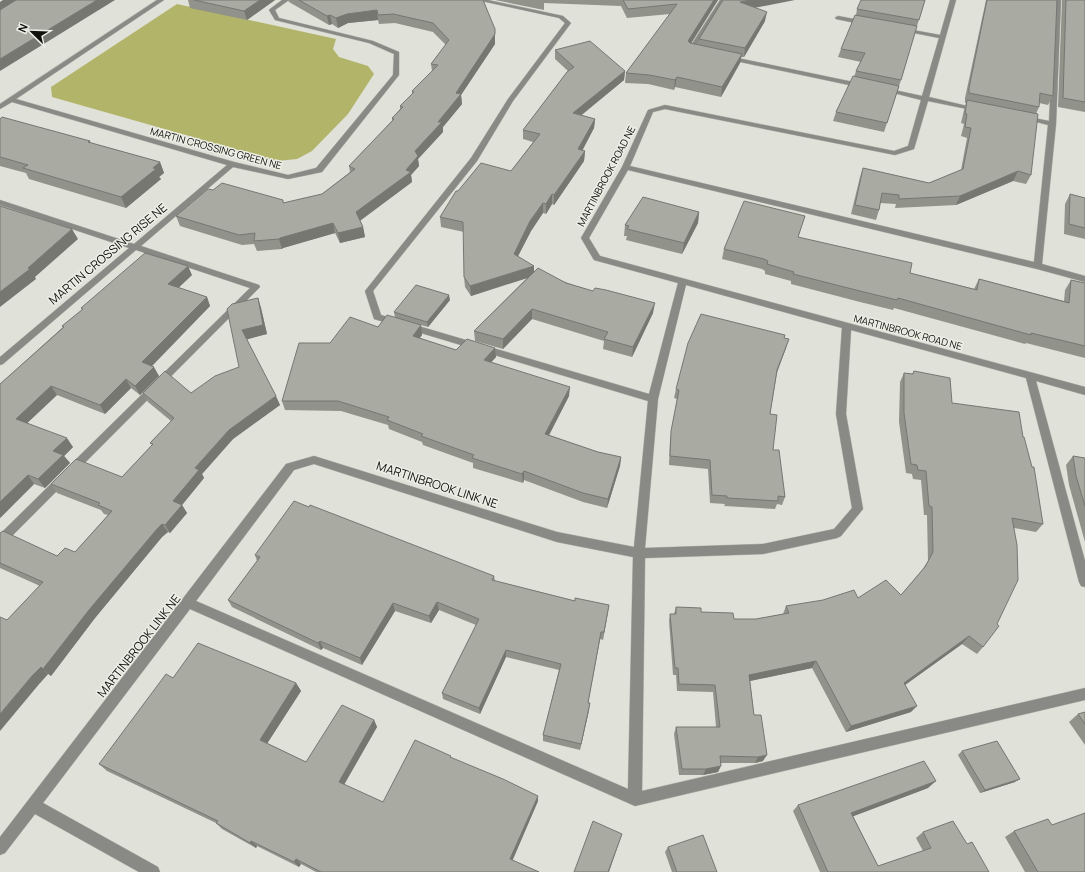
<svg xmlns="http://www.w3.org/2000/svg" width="1085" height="872" font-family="Manrope,sans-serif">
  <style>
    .green { fill: #b2b469 }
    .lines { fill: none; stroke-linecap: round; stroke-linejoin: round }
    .minor-casing { stroke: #bbbbb3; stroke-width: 1 }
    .minor { fill: #898985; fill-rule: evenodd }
    .wall { fill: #91928a }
    .shaded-wall { fill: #767771 }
    .building { fill: #a9aaa1; stroke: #767771 }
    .labels { text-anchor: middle; stroke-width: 3; stroke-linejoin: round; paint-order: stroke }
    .far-street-label { font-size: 10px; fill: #10100d; stroke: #edeee5 }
    .street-label { font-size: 12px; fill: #10100d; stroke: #edeee5 }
  </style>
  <rect width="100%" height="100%" fill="#e0e1d8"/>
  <!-- green -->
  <path class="green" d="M177,4L336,39L333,49L339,57L368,66L374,74L348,114L312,151L297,159L277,161L52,97L51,87Z"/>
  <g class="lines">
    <defs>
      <path id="minor" d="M157,0H164L16,99L234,162L288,175L316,168L393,75L394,54L369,43L275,20L269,10L270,9L282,0H289L275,10L279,18L373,41L399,52V75L322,172L288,179L233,167L141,246L259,285L260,287L4,544L0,546V534L250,288L136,250L3,364L0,365V357L129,248L0,205V200L134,244L227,165L12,102L0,109V104Z
        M477,0H488L563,16L571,23L513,101L477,161L373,291L381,315L649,394L678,283L594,260L581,238L622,167L648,110L665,105L894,151L908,146L921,100L882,90L885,88L922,96L939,38L899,30L902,28L940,35L950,0H956L929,97L980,109L977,111L928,101L914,149L895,155L665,109L653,112L630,166L1034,262L1048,125L1021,118L1024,116L1049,121L1055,0H1061L1056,124L1042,264L1085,276V282L1037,269L628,170L589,238L600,256L1085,387V395L1036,381L1085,561V587L1081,586L1079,582L1026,378L851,330L846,414L863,509L841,536L837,538L763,554L645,558L642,791L1085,688V700L635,806L190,609L43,803L158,867L160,872H139L35,814L5,853L0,855V837L286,464L314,456L557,532L634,547L648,401L374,319L365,291L471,158L508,99L565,23L559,18ZM686,285L842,328L836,414L852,508L834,529L763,544L645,548L658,399ZM314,464L557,542L633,557L628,789L196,601L294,470Z
        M720,0H726L695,49L700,52L697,54L688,50Z
        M838,16L865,21L868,23L865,25L836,19L835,18Z
        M728,56L863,84L866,86L863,88L726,59V57Z"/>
    </defs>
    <!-- minor casing -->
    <use href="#minor" class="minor-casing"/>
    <!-- minor -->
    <use href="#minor" class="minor"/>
  </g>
  <!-- wall -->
  <path class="wall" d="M188,0H275L247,20L190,8Z
    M288,0H483L495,44L461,95L462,104L443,127V132L418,159L419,166L411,175L412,182L360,221L363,227L365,237L340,243L335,233L283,248L282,249L257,251L254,244L242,245L180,226L176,216L213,190L284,203L322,194L350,172L349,166L392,121V118L400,109V106L412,94V91L432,71L431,64L446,45L433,32L395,23L379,24L378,20L348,23L338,28L332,24L329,25L289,2Z
    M495,0H718L691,43L698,45L699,39L755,8L765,21L744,57H741L740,63L721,97L675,87L674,90L648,84L625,83L626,73L670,14L627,18L621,6L544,3V10Z
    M925,0L917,26L901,80L884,132L833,121L836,112L854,77L856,71L861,62L838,57L841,49L856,15L857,9Z
    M986,0H1057L1053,96L1048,105L1039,103V107L1036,114L1031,175L1026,184L1013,181L956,205L895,208L896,204L880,203L879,210L876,220L851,214L860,177L863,168L929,183L961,170L967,138L961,136L964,124L961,123L964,110L966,103H965V98Z
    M1062,0H1085V112L1058,107Z
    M555,50L625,71L624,80L581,115L595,119L594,128L582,150L585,151L584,161L554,205L552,204L546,214L543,213L531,231L518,256L534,271L653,313L632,357L603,349L604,341L532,319L503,349L475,341L474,331L528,277L471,296L465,287L464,277V232L441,227L440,217L458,191L511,171L533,142L523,139V130L568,71L555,59Z
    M0,119L90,141L91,143L160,162L164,173L159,177L161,179L126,208L29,179L26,173L0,166Z
    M1070,194L1085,198V239L1064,234L1065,204Z
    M699,212L698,223L682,254L626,240L627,236H624L625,225Z
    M805,216L798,237L910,273L974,289L979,279L1064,301L1065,290L1071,280L1085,283V358L1026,343L1025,344L894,308L893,310L860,302L791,284V281L765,274V271L762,269L722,259L724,249Z
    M192,275L178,288L207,297L210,306L152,366L159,376L140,395L131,388L105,414L57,395L27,423L73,447L64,456L70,463L45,488L34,484L0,518V384L63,327L62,326L82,310L81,308Z
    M258,298L261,308L267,334L246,339L280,405L233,439L202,474L204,478L182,505L187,513L170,533L168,532L162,537L95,618L51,676L48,674L40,683L7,620L40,586L0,568V533L57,556L75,552L108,515L104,514L101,510L57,493L51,484L122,477L152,445L150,443L171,421L148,402L143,393H191L239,367Z
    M450,300L428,327L395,318L394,312Z
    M378,327L422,335L420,338L456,350L495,348L496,357L491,362L569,396L549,435L598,452L621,457L620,466L607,508L583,502L524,480L523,483L473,468V463L423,445L422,442L389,429L388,425L341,411L285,410L282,401L330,343Z
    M784,338L786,348L777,373L770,414L773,450L785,497L782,505L777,504L775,509L724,506L725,504L710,503L708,469L669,465L670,440L677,399L674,398L676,389Z
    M914,371L952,403L1023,437L1043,524L1036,532L1014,528L983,647L977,654L962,644L905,685L911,712L846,732L812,668L750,681L754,715L763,761L755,763H721L718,772L703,775H679L674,734L676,727H716L713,692L677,691L676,675H673L669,621L670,614H674L676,607L734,619H756L783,614L786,606L858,598L901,595L922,570L928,561L927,515H924L921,480L913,479L912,474L906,473L899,422L900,382L904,373L912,374Z
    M1073,456L1085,458V542L1069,485L1066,465Z
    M255,555L494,576L495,581L575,601L609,605L603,640L600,639L588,703L589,710L580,750L543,741V735L559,670L506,657L480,714L443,699L442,693L476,625L439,610L431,623L395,611L362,665L323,648L321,650L232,607L228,600L257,561Z
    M173,678L296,683L301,691L267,743L306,762L374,720L377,727L344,785L383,802L451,756V758L538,801L512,860L539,872H316L301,864L299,867L257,846L256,848L222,829L216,823L107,771L99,764Z
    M1085,712V745L1069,722L1078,714Z
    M962,751L1015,782L980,793L958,755Z
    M928,788L853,816L878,866L923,851L916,838L923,832L967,844L989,872H820L793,811L798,805Z
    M1052,825L1085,872H1025L1005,837L1014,831Z
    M668,847L717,872H672L665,852Z"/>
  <!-- shaded-wall -->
  <path class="shaded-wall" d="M3,0H23L0,13V2Z
    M97,0H115L0,71V59Z
    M260,0H275L247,20L244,11Z
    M714,0H718L687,50L688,41Z
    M750,0H795L739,11L740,2Z
    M377,10L378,20L348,23L338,28L336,18L347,14Z
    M767,12L765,21L744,57L745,48Z
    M330,15L332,24L329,25L327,16Z
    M495,29V44L461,95L462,104L443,127V132L418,159L419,166L411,175L412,182L358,222L356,212L415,151L438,122Z
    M742,54L740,63L721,97L722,87Z
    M625,71L624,80L572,123L573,113Z
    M677,77L675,87L674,90L675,80Z
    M595,119L594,128L578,159V149Z
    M585,151L584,161L554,205V195Z
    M160,162L164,173L159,177L161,179L126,208L121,197Z
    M1018,171L1013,181L956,205L960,196Z
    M552,194V204L546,214V204Z
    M543,203V213L531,231L514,264V254L530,221Z
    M699,212L698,223L682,254L684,243Z
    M333,223L335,233L283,248L282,249L279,239L280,238Z
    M363,227L365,237L340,243L338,233Z
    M72,229L78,239L35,277L36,279L0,307V292Z
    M188,266L192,275L172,294L168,284Z
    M534,266V276L471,296L470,286Z
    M449,295L450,300L428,327L427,322Z
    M207,297L210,306L147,371L142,362Z
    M258,298L261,308L267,334L245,340L242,330Z
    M655,303L653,313L632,357L633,347Z
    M532,309V319L503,349V339Z
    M421,325L422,335L414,345L413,336Z
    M789,339L786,348L774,379L777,370Z
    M495,348L496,357L484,370V360Z
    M154,367L159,376L140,395L135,386Z
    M126,379L131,388L105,414L100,405Z
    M51,386L57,395L22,428L16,419Z
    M570,387L569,396L545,443V434Z
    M276,396L280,405L233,439L202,474L204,478L182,505L187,513L170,533L165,525L173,501L195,468L229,430Z
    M67,438L73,447L64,456L70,463L45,488L38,479L53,451Z
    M621,457L620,466L607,508L608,499Z
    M524,471V480L523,483L522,474Z
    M28,475L34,484L0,518V502Z
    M162,524L168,532L162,537L95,618L51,676L43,669L89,610L157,529Z
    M437,602L439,610L431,623L429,616Z
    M393,603L395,611L362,665L360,658Z
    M609,605L608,612L603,640L604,632Z
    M601,632L600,639L587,709L588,703Z
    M969,636L962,644L898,690L904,683Z
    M320,641L323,648L321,650L318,643Z
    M506,650V657L480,714L479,708Z
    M816,661L812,668L745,682L749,675Z
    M41,667L48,674L40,683L0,731V714L32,676Z
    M296,683L301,691L265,747L260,740Z
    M590,703L589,710L580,750L581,744Z
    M917,706L911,712L846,732L851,726Z
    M374,720L377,727L342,788L339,782Z
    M767,755L763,761L755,763L758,757Z
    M721,766L718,772L703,775L706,769Z
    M1020,779L1015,782L980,793L985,790Z
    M936,781L928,788L846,819L851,813Z
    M538,796V801L511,864L510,859Z
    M622,834L609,872H608Z
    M251,841L257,846L256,848L250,843Z
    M296,859L301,864L299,867L294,862Z"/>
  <!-- building -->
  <path class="building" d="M16,0H97L0,59V10Z
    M194,0H260L244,11Z
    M299,0H483L495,29V34L456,93L461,94L438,122H442L415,151L418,156L406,170L411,172L356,212L363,227L338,233L333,223L280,238L279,239L254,241L255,233L239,235L176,216L208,189L213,190L222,183L283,200V203L322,194L355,169L349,166L394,119L392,118L403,107L400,106L414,92L412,91L438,65L431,64L449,40L433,23L393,14L378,15L377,10L347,14L336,18L330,15L327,16Z
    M623,0H714L688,41L690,43L742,54L722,87L677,77L675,80L649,75L626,73L677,4L628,9Z
    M723,0H750L740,2L767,12L745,48L699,39Z
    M861,0H925L919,20L857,9Z
    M987,0H1057L1053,96L1040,93L1039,107L969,93V88Z
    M1066,0H1085V102L1063,98Z
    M855,15L917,26L901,80L856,71L865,53L841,49Z
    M590,41L625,71L573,113L595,119L578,149L585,151L554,195L552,194L546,204L543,203L530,221L514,254L534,266L470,286L464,277L463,222L440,217L456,191H458L481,163L511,171L540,134L523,130L567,72L574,67L555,50Z
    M853,76L899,86L887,123L836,112Z
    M967,100L1038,114L1031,175L1018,171L960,196L899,199V195L882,193L879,210L855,205L863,168L929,183L963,169L971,128L965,127L967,114H965Z
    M2,117L90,141L88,142L160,162L153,168L156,169L121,197L23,168L28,165L0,157V119Z
    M1070,194L1085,198V228L1069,224Z
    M643,197L699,212L684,243L627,229L629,226L625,225Z
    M744,201L805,216L798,237L912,263L910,273L977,290L979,279L1069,303L1071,280L1085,283V346L1031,333V335L898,298L897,300L864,292L793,274L794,272L767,264L768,261L764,259L724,249Z
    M0,206L72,229L28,268L30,269L0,292Z
    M145,253L188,266L168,284L207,297L142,362L154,367L135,386L126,379L100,405L51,386L16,419L67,438L53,451L63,455L38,479L28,475L0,502V384L64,327L62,326L83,309L81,308Z
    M538,268L566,283L593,291L595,288L606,290L655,303L633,347L604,339L608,332L532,309L503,339L474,331Z
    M416,285L449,295L427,322L394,312Z
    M258,298L263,325L242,330L276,396L229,430L195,468L199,470L173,501L182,505L165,525L162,524L157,529L89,610L43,669L41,667L32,676L0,714V617L7,620L43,582L0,563V533L3,531L57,556L65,548L75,552L112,511L98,505L100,503L51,484L76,459L122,477L153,444L150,443L174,418L143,393L165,371L191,393L215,376L239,367L227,309L232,304Z
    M701,314L785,335L784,338L789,339L777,370L770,414L777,415L773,450H779L785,497L778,496V501L727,498V496L712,495L710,460L670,456L671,431L679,390L676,389L688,343Z
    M387,315L421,325L413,336L456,350L467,339L495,348L484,360L570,387L545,434L598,452L621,457L608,499L583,493L524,471L522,474L472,458L474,455L421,436L423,434L387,420L389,417L338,401H282L299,343H330L350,317L378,327Z
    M914,371L950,378L952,403L1019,412L1023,437H1024L1032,467H1034L1043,524L1012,518L1017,545L1018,580L997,624L999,626L983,647L969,636L904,683L917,706L851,726L816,661L749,675L754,715H761L767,755L758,757L720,756L721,766L706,769H682L676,727H720L715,685L679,684L678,668H675L670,614H676V607L701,608V612L733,613L734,619H756L789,613L786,606L823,600L854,590L858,598L886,580L901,595L925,567L933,552L932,507L929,506L926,471L918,470L917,465L911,464L904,413V373L913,374Z
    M1073,456L1085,458V506L1076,476Z
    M294,501L309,507L310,505L494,576L492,580L575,601V598L609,605L604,632H601L588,703H590L581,744L543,735L561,664L506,650L479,708L442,693L479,619L437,602L429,616L393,603L360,658L320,641L318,643L228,600L260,557L255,555Z
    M198,643L296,683L260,740L306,762L342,705L374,720L339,782L383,802L415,740L451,756L450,757L503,779L538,796L510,859L539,872H321L296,859L294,862L251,841L250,843L216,823L218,821L99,764L166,674L173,678Z
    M1085,712V724L1078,714Z
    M997,741L1020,779L985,790L962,751Z
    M924,761L936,781L851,813L878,866L931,848L923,832L953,821L967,844L972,842L989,872H828L798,805Z
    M1085,813V872H1038L1014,831L1048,819L1052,825Z
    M593,821L622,834L608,872H574Z
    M703,835L717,872H677L668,847Z"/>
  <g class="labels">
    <!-- far-street labels -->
    <g class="far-street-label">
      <text transform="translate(216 148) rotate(15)" y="4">MARTIN CROSSING GREEN NE</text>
      <text transform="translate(606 176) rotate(-62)" y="4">MARTINBROOK ROAD NE</text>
      <text transform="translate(908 332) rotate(15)" y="4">MARTINBROOK ROAD NE</text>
    </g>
    <!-- street labels -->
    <g class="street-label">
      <text transform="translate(108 254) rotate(-40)" y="4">MARTIN CROSSING RISE NE</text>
      <text transform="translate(437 485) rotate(18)" y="4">MARTINBROOK LINK NE</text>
      <text transform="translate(139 646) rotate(-52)" y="4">MARTINBROOK LINK NE</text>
    </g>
  </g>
  <!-- north arrow -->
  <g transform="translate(32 32) rotate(293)" stroke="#edeee5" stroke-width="3" paint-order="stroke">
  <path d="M0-3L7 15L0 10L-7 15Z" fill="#10100d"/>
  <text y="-6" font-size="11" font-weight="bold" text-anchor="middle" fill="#10100d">N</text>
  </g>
</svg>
